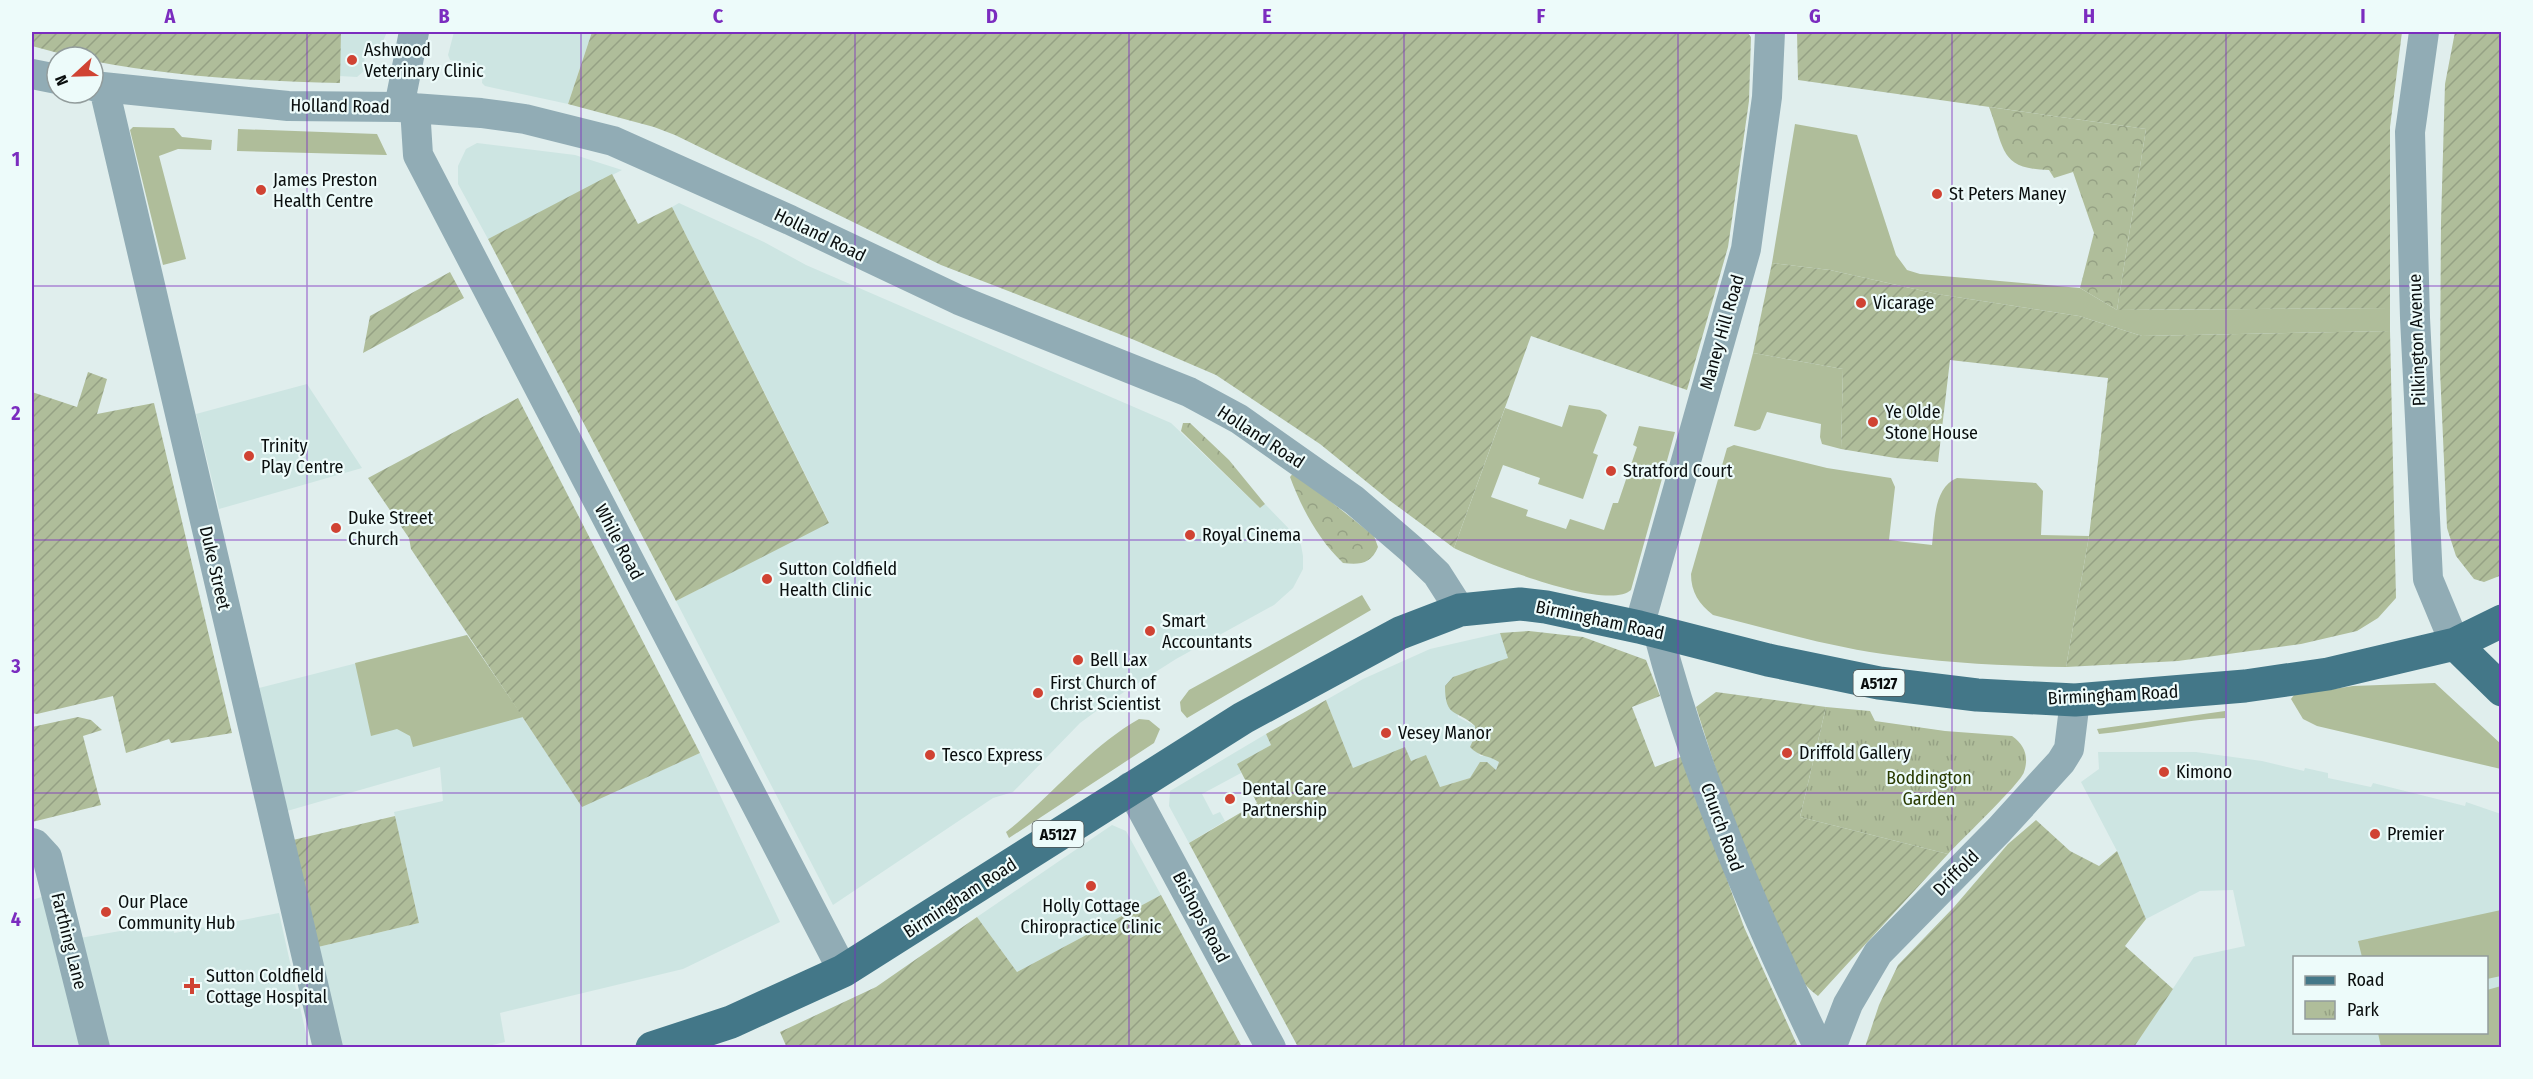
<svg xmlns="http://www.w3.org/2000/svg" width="2533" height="1079" font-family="'Fira Sans Condensed',sans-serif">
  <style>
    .built { fill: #cde5e2; fill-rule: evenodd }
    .grass { fill: #afbd9a }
    .forest { fill: url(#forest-crowns) }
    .park { fill: url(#park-tufts) }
    .garden { fill: url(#garden-furrows) }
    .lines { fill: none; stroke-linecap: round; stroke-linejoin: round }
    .minor { stroke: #91acb5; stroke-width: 30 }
    .major { stroke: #437788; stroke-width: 33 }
    .grid { fill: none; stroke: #7b2cbf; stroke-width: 1.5; stroke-opacity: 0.55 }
    .poi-dot { fill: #d04333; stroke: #edfbfa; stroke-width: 2 }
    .labels { text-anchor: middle; stroke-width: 4.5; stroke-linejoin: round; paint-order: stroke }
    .shield { fill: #edfbfa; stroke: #4e5555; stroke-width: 1.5 }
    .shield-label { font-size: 16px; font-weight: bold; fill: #0a0e0e }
    .poi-label { font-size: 18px; fill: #0a0e0e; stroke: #edfbfa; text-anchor: start }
    .street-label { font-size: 18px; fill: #0a0e0e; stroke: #edfbfa }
    .park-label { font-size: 18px; fill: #293a00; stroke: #edfbfa }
    .neatline { fill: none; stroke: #7b2cbf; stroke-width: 2 }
    .grid-label { font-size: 20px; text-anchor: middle; font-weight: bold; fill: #7b2cbf }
  </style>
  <defs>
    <pattern id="forest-crowns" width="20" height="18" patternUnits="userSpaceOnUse" patternTransform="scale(1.5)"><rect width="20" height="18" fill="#afbd9a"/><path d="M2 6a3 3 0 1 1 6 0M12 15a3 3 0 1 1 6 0" fill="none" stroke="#95a184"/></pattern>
    <pattern id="park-tufts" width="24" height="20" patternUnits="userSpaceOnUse" patternTransform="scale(1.5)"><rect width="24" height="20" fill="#afbd9a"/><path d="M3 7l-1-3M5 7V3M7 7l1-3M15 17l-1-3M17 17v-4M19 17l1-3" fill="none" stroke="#95a184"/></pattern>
    <pattern id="garden-furrows" width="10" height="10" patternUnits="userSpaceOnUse" patternTransform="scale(1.5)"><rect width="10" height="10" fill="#afbd9a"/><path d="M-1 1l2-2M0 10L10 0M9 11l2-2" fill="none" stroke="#95a184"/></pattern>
  </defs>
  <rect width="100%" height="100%" fill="#e0eeed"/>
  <!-- built -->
  <path class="built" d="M341,32H387L380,48L365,49L364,71L357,77L339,76Z
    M454,32H592L568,104L485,86L482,83L483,66L450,60L448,55Z
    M477,143L575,155L622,170L488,239L458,184V166L466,149Z
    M679,203L764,242L806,265L1171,423L1260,508L1265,504L1295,535L1301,545L1303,556V569L1293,588L1274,605L1176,659L1110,701L1080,723L1013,792L993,798L833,905L676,601L829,522L672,207Z
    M307,384L362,468L219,509L196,414Z
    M1500,633L1509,658L1453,677L1458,717L1475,726L1480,756H1491L1499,762L1496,770L1474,773L1470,778L1440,787L1425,756L1411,761L1353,768L1326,700L1363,679L1430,649Z
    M467,635L582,806L700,753L780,922L683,969L500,1013L505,1042L480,1048L342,1047L318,947L419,923L394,812L443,801L440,767L287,811L259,688Z
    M1266,734L1271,745L1238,764L1241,773L1202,794L1213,815L1220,812L1225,821L1189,843L1169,806L1170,791Z
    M2098,752H2196L2262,761L2304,771L2305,768L2328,773V778L2371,787L2373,783L2465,806L2466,802L2501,814V1047H2134L2194,957L2245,946L2233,890L2200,891L2146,919L2117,851L2081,782L2099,769ZM2294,958H2486V1032H2294Z
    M1112,825L1126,831L1161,895L1017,972L977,917Z
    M48,895L87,1047L32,1048V900Z
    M279,913L309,1047H101L80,938L172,922L174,933Z"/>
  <!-- grass -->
  <path class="grass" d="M1795,124L1857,135L1896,255L1907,270L1920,274L2080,288L2117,310L2390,308V331L2142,336L2079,316L1937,294L1830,270L1772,263Z
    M133,127L174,128L182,137L212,140L211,150L178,149L159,156L186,259L163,265L130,130Z
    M238,129L377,134L387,155L237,151Z
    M1753,353L1843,369L1841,449L1822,444L1820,437L1821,424L1767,412L1760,429L1755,431L1734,426Z
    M1569,405L1600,410L1607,415L1593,453L1598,455L1583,499L1538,484L1540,478L1503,465L1491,497L1528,510L1526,516L1566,529L1570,519L1604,530L1613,503H1618L1637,447L1633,445L1639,426L1675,432L1631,590C1607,612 1483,562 1454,548L1505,408L1562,427Z
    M1734,445L1827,468L1891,478L1895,487L1889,540L1932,545C1935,522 1933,488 1957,478L2036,483L2043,491L2041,535L2089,536L2066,667C2005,666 1943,663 1883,654C1826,646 1769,629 1713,615C1699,604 1691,592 1691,574L1727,448Z
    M1362,595L1371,610L1187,718L1181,711L1180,702L1189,690Z
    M467,635L523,717L413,747L410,736L397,729L371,736L355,663Z
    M2435,683L2501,744V769L2317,726L2303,719L2291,699L2294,695L2353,686Z
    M2225,711V718C2182,720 2142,730 2099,734L2097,729Z
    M1139,719L1149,720L1160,729L1154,743L1009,838L1006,832C1051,797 1088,748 1139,719Z
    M2501,910V976L2487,979L2486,958L2362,957L2358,941Z
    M2501,986V1047H2381L2378,1033L2486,1032L2487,990Z"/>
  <!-- forest -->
  <path class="forest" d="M1989,107L2146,129L2117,310L2080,288L2094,233L2073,172L2054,178L2049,170C1999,169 2005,149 1989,107Z
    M1183,423H1190L1229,460L1265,504L1260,508L1181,431Z
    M1294,472L1374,536L1378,547C1371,564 1360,565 1343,563C1318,539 1302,509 1290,477Z"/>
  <!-- park -->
  <path class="park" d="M1826,707L1870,711L1875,721L1945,731L2012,736C2025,745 2029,757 2024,772C2021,783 1960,841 1948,854L1800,817Z"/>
  <!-- garden -->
  <path class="garden" d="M32,32H341L340,83C256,81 175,77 93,61V57H73L32,46Z
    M592,32H1747L1751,37L1749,101L1728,247L1687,390L1531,336L1454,548L1389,500L1320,444L1216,375L1132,339L941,265L675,135L654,127L568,104Z
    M1797,32H2402L2390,127V308L2117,310L2146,129L1798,80Z
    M2455,32H2501L2502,575L2484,582L2474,579L2456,556L2447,528L2440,370L2441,222L2445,84Z
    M612,174L638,224L672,207L829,523L676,601L488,239Z
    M1772,263L1830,270L1937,294L2079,316L2142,336L2390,331L2396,598L2378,618L2357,631L2301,644L2178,661L2066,667L2089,536L2108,378L1950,360L1938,462L1895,458L1841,449L1843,369L1753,353Z
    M450,272L464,298L363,353L370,316Z
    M88,372L107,379L97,414L154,403L232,733L171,743L169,739L126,753L113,696L37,714L32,713V392L77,407Z
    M518,398L700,753L582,807L411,549L409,538L368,478Z
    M1529,631L1583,637L1646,660L1660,696L1632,707L1655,767L1683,756L1744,927L1798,1047H1298L1189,843L1257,803L1237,764L1271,745L1266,734L1326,700L1353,768L1405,747L1411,761L1426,755L1440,787L1470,778L1480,762H1487L1496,770L1499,762C1488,755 1479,757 1470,747L1475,736V726C1457,709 1445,719 1445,686L1453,677L1508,658L1500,633Z
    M1716,692L1826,707L1800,817L1948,854L1818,996C1797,981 1789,958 1779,936C1744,862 1721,785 1696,707Z
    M78,717L91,720L102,730L83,736L101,805L32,822V727Z
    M395,816L419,923L318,947L293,840Z
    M2036,820L2070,851L2099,866L2117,851L2146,919L2125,946L2173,989L2134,1047H1865L1879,1005L1898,965L1954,907L2008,844Z
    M1161,895L1242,1047L787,1048L780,1032L876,987L977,917L1017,972Z"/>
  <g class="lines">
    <!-- minor -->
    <path class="minor" d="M2424,32L2410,132L2415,318L2428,579L2455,644
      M32,74L57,79
      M93,86L288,106L399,107L481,113L525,119L613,141L790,220L959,300L1189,392L1239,419L1354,500L1411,549L1437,574L1460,610
      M104,88L328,1048
      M399,107L414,32
      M415,108L418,155L843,971
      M1639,627L1746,249L1767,97L1770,32
      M1658,632C1696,777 1754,913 1819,1048
      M1130,787L1271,1048
      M32,843L35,844L47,857L95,1048
      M1831,1048L1848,1004L1878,953L1999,830L2061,762L2069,749L2075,700"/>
    <!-- major -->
    <path class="major" d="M2455,644L2502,690
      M652,1048L731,1022L843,971L1243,718L1400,633L1460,610L1520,604L1546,607L1639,627L1768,660L1879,683L1977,695L2075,700L2245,686L2328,674L2455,644L2502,621"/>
  </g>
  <!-- grid -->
  <path class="grid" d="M307,32V1048M581,32V1048M855,32V1048M1129,32V1048M1404,32V1048M1678,32V1048M1952,32V1048M2226,32V1048M32,286H2502M32,540H2502M32,793H2502"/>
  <!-- markers -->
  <g class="poi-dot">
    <circle cx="352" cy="60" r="6"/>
    <circle cx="261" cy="190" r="6"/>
    <circle cx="1937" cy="194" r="6"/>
    <circle cx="1861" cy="303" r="6"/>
    <circle cx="1873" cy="422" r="6"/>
    <circle cx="249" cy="456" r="6"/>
    <circle cx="1611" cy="471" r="6"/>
    <circle cx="336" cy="528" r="6"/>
    <circle cx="1190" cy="535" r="6"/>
    <circle cx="767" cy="579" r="6"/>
    <circle cx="1150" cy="631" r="6"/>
    <circle cx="1078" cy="660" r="6"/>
    <circle cx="1038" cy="693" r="6"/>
    <circle cx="1386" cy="733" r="6"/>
    <circle cx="1787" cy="753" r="6"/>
    <circle cx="930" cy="755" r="6"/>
    <circle cx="2164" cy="772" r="6"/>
    <circle cx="1230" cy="799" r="6"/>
    <circle cx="2375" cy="834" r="6"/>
    <circle cx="1091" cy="886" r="6"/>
    <circle cx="106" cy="912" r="6"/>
    <path d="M189 977h6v6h6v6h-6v6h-6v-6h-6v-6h6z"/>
  </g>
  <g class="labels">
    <!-- shield labels -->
    <g class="shield">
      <rect x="1853.5" y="670" width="51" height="26" rx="4.5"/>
      <rect x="1032.5" y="821" width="51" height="26" rx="4.5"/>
    </g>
    <g class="shield-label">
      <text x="1879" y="689">A5127</text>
      <text x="1058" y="840">A5127</text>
    </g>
    <!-- poi labels -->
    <g class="poi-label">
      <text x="364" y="56">Ashwood<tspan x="364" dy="21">Veterinary Clinic</tspan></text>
      <text x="273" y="186">James Preston<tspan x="273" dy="21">Health Centre</tspan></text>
      <text x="1949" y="200">St Peters Maney</text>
      <text x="1873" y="309">Vicarage</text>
      <text x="1885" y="418">Ye Olde<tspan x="1885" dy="21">Stone House</tspan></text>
      <text x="261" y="452">Trinity<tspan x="261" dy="21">Play Centre</tspan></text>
      <text x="1623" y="477">Stratford Court</text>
      <text x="348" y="524">Duke Street<tspan x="348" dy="21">Church</tspan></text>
      <text x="1202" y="541">Royal Cinema</text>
      <text x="779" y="575">Sutton Coldfield<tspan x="779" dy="21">Health Clinic</tspan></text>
      <text x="1162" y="627">Smart<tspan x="1162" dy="21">Accountants</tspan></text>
      <text x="1090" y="666">Bell Lax</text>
      <text x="1050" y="689">First Church of<tspan x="1050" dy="21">Christ Scientist</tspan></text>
      <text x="1398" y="739">Vesey Manor</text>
      <text x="1799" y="759">Driffold Gallery</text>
      <text x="942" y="761">Tesco Express</text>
      <text x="2176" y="778">Kimono</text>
      <text x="1242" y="795">Dental Care<tspan x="1242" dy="21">Partnership</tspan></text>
      <text x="2387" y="840">Premier</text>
      <text x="118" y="908">Our Place<tspan x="118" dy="21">Community Hub</tspan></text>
      <text x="1091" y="912" text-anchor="middle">Holly Cottage<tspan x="1091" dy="21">Chiropractice Clinic</tspan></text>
      <text x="206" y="982">Sutton Coldfield<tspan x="206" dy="21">Cottage Hospital</tspan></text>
    </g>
    <!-- street labels -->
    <g class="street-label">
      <text transform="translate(340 106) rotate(1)" y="6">Holland Road</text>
      <text transform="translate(820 235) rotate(26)" y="6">Holland Road</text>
      <text transform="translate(1722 332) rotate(-74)" y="6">Maney Hill Road</text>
      <text transform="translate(2417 340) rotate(-92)" y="6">Pilkington Avenue</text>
      <text transform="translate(1261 437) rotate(33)" y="6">Holland Road</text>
      <text transform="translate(619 542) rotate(62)" y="6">While Road</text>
      <text transform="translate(215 568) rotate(77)" y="6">Duke Street</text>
      <text transform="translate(1600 620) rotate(12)" y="6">Birmingham Road</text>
      <text transform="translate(2113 695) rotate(-3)" y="6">Birmingham Road</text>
      <text transform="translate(1722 827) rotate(70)" y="6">Church Road</text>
      <text transform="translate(1956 873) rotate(-45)" y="6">Driffold</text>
      <text transform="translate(960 898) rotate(-33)" y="6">Birmingham Road</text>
      <text transform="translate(1201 917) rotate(62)" y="6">Bishops Road</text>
      <text transform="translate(69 941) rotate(76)" y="6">Farthing Lane</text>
    </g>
    <!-- park labels -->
    <g class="park-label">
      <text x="1929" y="784">Boddington<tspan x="1929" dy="21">Garden</tspan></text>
    </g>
  </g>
  <!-- border -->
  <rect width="2533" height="1079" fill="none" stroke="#edfbfa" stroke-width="66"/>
  <!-- legend -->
  <rect x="2293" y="956" width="195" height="78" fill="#edfbfa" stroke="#929c9c" stroke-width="1.5"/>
  <rect x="2305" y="976" width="30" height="9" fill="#437788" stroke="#929c9c" stroke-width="1.5"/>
  <text x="2347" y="986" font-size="18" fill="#0a0e0e">Road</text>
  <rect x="2305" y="1001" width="30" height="18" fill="url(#park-tufts)" stroke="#929c9c" stroke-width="1.5"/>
  <text x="2347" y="1016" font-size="18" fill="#0a0e0e">Park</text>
  <!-- north arrow -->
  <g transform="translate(75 75) rotate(248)"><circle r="28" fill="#edfbfa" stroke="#929c9c" stroke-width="1.5"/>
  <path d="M0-4.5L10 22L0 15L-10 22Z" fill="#d04333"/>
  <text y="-9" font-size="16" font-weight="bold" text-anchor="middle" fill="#0a0e0e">N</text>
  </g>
  <rect x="33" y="33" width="2467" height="1013" class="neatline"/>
  <g class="grid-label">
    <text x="170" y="23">A</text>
    <text x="444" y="23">B</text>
    <text x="718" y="23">C</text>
    <text x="992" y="23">D</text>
    <text x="1267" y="23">E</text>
    <text x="1541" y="23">F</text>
    <text x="1815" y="23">G</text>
    <text x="2089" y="23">H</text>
    <text x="2363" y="23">I</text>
    <text x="16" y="166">1</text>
    <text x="16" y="420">2</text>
    <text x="16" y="673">3</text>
    <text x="16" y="926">4</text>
  </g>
</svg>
